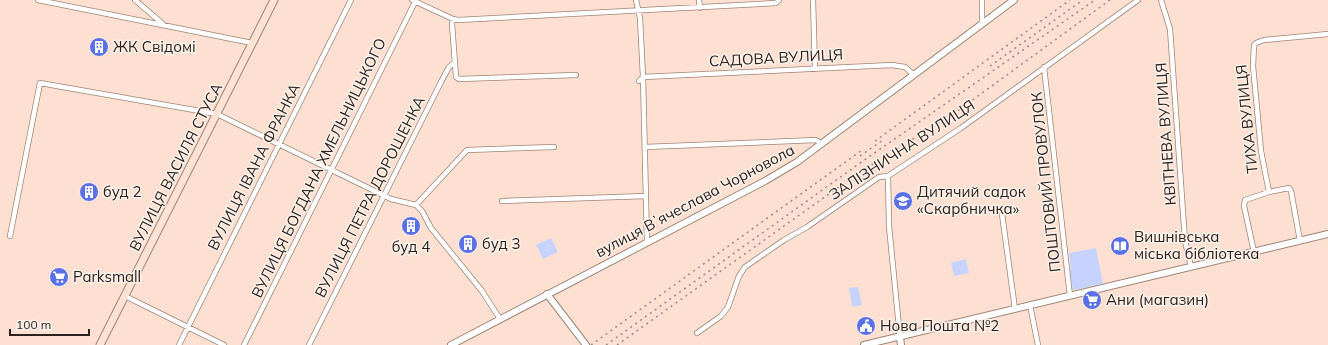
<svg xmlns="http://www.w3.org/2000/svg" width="1328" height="345" font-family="Mulish,sans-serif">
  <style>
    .green { fill: #c6d3ff }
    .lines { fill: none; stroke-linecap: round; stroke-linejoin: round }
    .minor-casing { stroke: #9e8476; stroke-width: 6 }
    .tertiary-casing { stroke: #9e8476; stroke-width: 8 }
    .secondary-casing { stroke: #9e8476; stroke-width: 9 }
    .minor { stroke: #fff; stroke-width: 4.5 }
    .tertiary { stroke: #fff; stroke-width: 6 }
    .secondary { stroke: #fee3d4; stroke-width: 7 }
    .rail { stroke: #9e897f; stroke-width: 1.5; stroke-dasharray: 2 4; stroke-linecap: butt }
    .labels { text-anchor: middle; stroke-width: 3; stroke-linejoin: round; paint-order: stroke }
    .poi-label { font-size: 15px; fill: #2c211c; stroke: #fdf2eb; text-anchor: start }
    .street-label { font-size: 15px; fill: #2c211c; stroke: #fdf2eb }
  </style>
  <rect width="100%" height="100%" fill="#fde0d1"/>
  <!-- green -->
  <path class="green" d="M551,238L558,252L543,259L536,245Z
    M1096,248L1103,284L1073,290L1069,270L1071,269L1069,253Z
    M966,259L969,273L954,276L951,263Z
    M858,287L862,305L852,307L849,288Z"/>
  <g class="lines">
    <defs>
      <path id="minor" d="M38,0L252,43
        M135,0L163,24
        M412,0L453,19L458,20L776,3L779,0
        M636,0L640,18L643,77L647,242
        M699,0L700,8
        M813,0L815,69
        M982,0V24
        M1161,0L1170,29L1185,241L1191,267
        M453,19L452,24L456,77L459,79L576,75
        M1044,67L1070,296
        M639,81L643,77L892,65L905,67L914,75
        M645,147L816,140L822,144
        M888,176L889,226L900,337
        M1269,192L1261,151L1253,66L1254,45L1256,43L1264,40L1328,34
        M502,201L646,196
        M416,205L467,150L554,147
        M1002,214L1015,309
        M10,236L40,83L217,114L391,199L416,205L422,211L431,228L482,291L500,319
        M1254,252L1244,206L1245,200L1269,192L1289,188L1291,191L1300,241
        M125,296L224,345
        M1030,305L1038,345
        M697,333L721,316L728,307L739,276L745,267L784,240L807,227L879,177L888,176L961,128L1138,0
        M179,345L351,0
        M244,345L415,2
        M309,345L441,82L449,67L454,63"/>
      <path id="tertiary" d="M547,294L586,345
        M900,337L901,345
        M451,345L765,181L797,162L1014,0
        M864,345L1328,234"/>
      <path id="secondary" d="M100,345L274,0"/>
    </defs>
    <!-- minor casing -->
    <use href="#minor" class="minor-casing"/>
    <!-- tertiary casing -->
    <use href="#tertiary" class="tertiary-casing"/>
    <!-- secondary casing -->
    <use href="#secondary" class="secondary-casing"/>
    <!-- minor -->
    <use href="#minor" class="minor"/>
    <!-- tertiary -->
    <use href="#tertiary" class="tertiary"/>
    <!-- secondary -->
    <use href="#secondary" class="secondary"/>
    <!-- rail -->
    <path class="rail" d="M990,66L1083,0
      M875,141L1070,0
      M860,156L883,140
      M591,345L862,150
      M606,345L860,163L1095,0
      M617,345L857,174L956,112L1110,0"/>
  </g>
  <!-- icons -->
  <defs>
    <symbol id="building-disc" viewBox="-11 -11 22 22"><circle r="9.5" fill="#5970e6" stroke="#fdf2eb"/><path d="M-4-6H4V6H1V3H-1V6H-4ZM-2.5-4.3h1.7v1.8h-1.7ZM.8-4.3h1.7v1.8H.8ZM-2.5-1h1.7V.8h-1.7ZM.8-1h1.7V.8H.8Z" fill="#fff"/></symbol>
    <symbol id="school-disc" viewBox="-11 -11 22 22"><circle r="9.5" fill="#5970e6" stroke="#fdf2eb"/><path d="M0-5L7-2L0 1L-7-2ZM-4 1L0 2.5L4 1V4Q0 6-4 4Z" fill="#fff"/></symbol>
    <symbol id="library-disc" viewBox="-11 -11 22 22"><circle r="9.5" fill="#5970e6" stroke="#fdf2eb"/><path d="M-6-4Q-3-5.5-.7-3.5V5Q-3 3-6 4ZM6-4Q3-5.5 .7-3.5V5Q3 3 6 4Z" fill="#fff"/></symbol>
    <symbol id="supermarket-disc" viewBox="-11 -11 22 22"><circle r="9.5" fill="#5970e6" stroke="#fdf2eb"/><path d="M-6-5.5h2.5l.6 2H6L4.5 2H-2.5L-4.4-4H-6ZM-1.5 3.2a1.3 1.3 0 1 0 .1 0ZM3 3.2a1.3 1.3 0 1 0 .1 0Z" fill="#fff"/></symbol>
    <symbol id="civic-disc" viewBox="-11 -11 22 22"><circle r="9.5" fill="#5970e6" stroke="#fdf2eb"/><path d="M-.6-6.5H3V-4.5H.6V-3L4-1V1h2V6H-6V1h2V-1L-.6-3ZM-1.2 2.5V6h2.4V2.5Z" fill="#fff"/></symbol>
  </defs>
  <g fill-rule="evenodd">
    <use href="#building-disc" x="88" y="36" width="22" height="22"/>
    <use href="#building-disc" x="78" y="181" width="22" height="22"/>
    <use href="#school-disc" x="892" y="190" width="22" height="22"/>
    <use href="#building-disc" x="400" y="215" width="22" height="22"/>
    <use href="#building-disc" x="457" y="233" width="22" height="22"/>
    <use href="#library-disc" x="1109" y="235" width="22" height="22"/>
    <use href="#supermarket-disc" x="48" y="266" width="22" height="22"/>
    <use href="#supermarket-disc" x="1081" y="289" width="22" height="22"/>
    <use href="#civic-disc" x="855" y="315" width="22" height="22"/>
  </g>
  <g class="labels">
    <!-- poi labels -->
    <g class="poi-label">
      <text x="113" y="52">ЖК Свідомі</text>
      <text x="103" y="197">буд 2</text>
      <text x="917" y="197">Дитячий садок<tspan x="917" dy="17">«Скарбничка»</tspan></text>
      <text x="1134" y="242">Вишнівська<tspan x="1134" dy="17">міська бібліотека</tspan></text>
      <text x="482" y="249">буд 3</text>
      <text x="411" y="252" text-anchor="middle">буд 4</text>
      <text x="73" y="282">Parksmall</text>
      <text x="1106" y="305">Ани (магазин)</text>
      <text x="880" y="331">Нова Пошта №2</text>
    </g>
    <!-- street labels -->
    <g class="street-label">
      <text transform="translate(776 58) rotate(-3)" y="5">САДОВА ВУЛИЦЯ</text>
      <text transform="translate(1247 119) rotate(-96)" y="5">ТИХА ВУЛИЦЯ</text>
      <text transform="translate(1166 134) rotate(-94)" y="5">КВІТНЕВА ВУЛИЦЯ</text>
      <text transform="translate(902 150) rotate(-33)" y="5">ЗАЛІЗНИЧНА ВУЛИЦЯ</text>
      <text transform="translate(176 167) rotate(-63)" y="5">ВУЛИЦЯ ВАСИЛЯ СТУСА</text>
      <text transform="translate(254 167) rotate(-63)" y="5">ВУЛИЦЯ ІВАНА ФРАНКА</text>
      <text transform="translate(319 168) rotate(-64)" y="5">ВУЛИЦЯ БОГДАНА ХМЕЛЬНИЦЬКОГО</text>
      <text transform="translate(1046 182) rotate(-96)" y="5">ПОШТОВИЙ ПРОВУЛОК</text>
      <text transform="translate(370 197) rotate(-63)" y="5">ВУЛИЦЯ ПЕТРА ДОРОШЕНКА</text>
      <text transform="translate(695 201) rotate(-28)" y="5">вулиця Вʼячеслава Чорновола</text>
    </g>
  </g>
  <!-- scale -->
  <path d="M10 329v6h79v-6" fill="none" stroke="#2c211c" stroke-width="2"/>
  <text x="16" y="329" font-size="12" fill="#2c211c" stroke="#fdf2eb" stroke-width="3" paint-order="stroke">100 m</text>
</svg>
